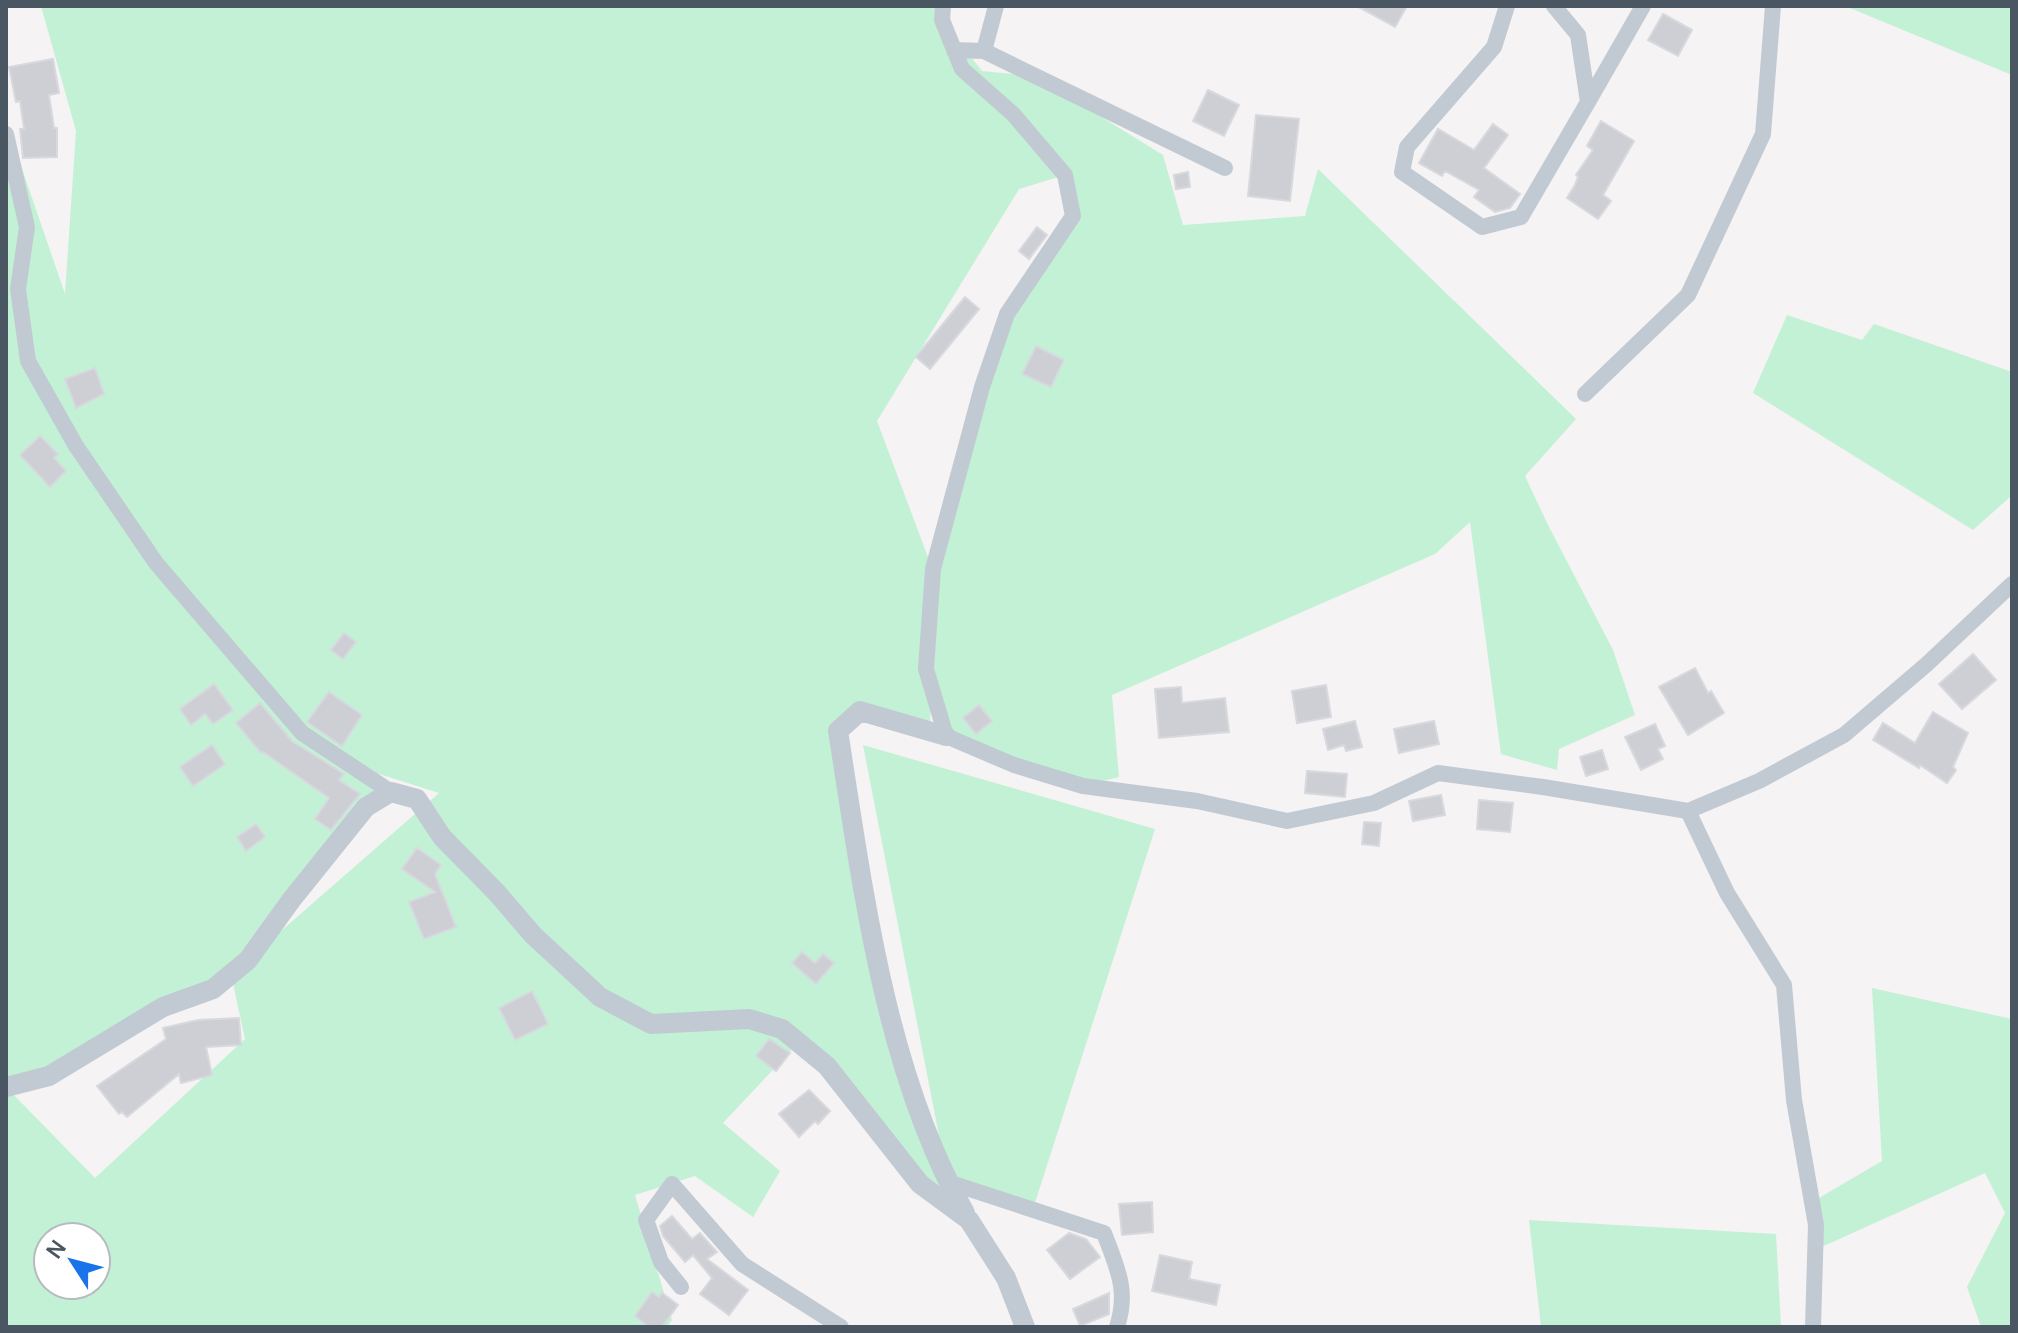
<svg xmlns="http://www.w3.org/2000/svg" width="2018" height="1333" font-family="Manrope,sans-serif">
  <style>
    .green { fill: #c3f1d5; fill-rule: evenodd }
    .building { fill: #cdcfd5; stroke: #d7d9de; stroke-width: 2 }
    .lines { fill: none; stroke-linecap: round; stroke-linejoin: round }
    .minor { stroke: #c1cad2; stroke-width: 16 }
    .tertiary { stroke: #c1cad2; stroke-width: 20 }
  </style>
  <rect width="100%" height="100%" fill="#f5f3f3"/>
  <!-- green -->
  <path class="green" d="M41,6H943L942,21L982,71L1035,76L1163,155L1183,225L1305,216L1318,169L1576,419L1525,476L1547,523L1613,650L1635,715L1559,749L1557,770L1501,754L1470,522L1435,554L1112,695L1119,777L1083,786L946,736L931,688L930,731L859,711L838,731L878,958L947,1203L798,1043L723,1123L780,1171L753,1217L695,1176L635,1195L672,1320L667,1327H6V1087L95,1178L245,1039L231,974L32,1080L6,1081V122L65,294L76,131ZM1065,175L1073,216L1007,314L932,568L877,421L1019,189ZM370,771L439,793L258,951L391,792ZM48,1237H96V1285H48Z
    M1845,6H2012V75Z
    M1787,315L1862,340L1874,324L2012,372L2010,497L1973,530L1753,393Z
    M863,745L1155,829L1033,1209L948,1182Z
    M1872,988L2012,1019V1327H1981L1967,1287L2005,1213L1985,1173L1815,1250L1812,1202L1882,1161Z
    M1529,1220L1776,1234L1781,1327H1541Z"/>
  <!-- building -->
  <path class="building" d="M1357,6H1407L1395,27Z
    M1663,14L1692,30L1678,56L1648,40Z
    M53,59L59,93L49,95L54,128H57V157L23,158L20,129H24L20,101L16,102L9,67Z
    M1208,90L1239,105L1224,136L1193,121Z
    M1256,115L1299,119L1290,201L1248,196Z
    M1601,121L1634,141L1603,195L1611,201L1598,219L1567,198L1575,185L1578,177L1576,175L1593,150L1587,146Z
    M1493,124L1508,135L1484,168L1520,194L1510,208L1495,212L1474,197L1479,190L1445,171L1442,176L1419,163L1438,129L1474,150Z
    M1188,172L1190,187L1176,189L1174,175Z
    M1037,227L1047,235L1029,259L1019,251Z
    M965,297L979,309L930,369L916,357Z
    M1036,346L1064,360L1051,387L1022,374Z
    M95,368L104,394L76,408L65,379Z
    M40,436L58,454L54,458L66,471L50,487L20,455Z
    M344,633L356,642L343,659L331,650Z
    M1973,654L1996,680L1962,709L1939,684Z
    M1695,668L1708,693L1711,691L1724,713L1688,735L1659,687Z
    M214,684L233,710L213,724L205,714L191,725L180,709Z
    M1326,685L1331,717L1297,723L1292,691Z
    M1181,687L1182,703L1225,698L1229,732L1159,738L1155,689Z
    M329,692L362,715L342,746L307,722Z
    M260,703L292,741L344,774L339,780L360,794L331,830L315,819L329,798L263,752L261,753L236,723Z
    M979,705L992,721L976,734L963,718Z
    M1933,712L1968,733L1953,767L1956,770L1947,783L1920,765L1919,768L1873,740L1883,723L1915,743Z
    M1355,721L1362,747L1346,751L1344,745L1328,750L1323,729Z
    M1434,721L1439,744L1399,753L1394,729Z
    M1655,724L1665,746L1658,749L1663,759L1641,770L1625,737Z
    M212,745L225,764L193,786L180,767Z
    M1602,750L1608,769L1586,776L1580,757Z
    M1307,771L1347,774L1345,797L1305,793Z
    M1441,795L1445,815L1413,821L1409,801Z
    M1479,800L1513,803L1510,832L1477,829Z
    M1364,822L1381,823L1379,846L1362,844Z
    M256,824L265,837L246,851L237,837Z
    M417,848L441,865L435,874L456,927L424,939L409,902L435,892L402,869Z
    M802,952L815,963L823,954L834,963L816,984L792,963Z
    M532,991L548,1024L515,1040L499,1008Z
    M239,1018L241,1045L206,1047L212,1075L181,1083L179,1074L127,1117L122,1112L119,1114L97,1086L166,1039L163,1028L198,1020Z
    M769,1039L790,1053L776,1071L756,1056Z
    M809,1090L830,1111L818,1124L815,1121L799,1137L779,1114Z
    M1152,1202L1153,1232L1122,1235L1119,1204Z
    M672,1216L692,1239L700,1233L717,1252L707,1259L748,1290L729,1315L700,1294L712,1278L693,1255L685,1262L663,1236L660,1226Z
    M1069,1233L1086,1239L1100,1257L1070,1279L1047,1250Z
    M1160,1255L1192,1262L1189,1279L1220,1285L1216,1305L1152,1291Z
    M652,1292L659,1297L662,1293L678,1305L662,1327H649L635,1316Z
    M1109,1293V1314L1080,1326L1073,1309Z"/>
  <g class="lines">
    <!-- minor -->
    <path class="minor" d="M943,6L942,20L962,69L1013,114L1065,175L1073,216L1007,314L982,387L933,569L926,669L946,736L1014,765L1083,786L1197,801L1287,821L1374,803L1438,773L1543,787L1688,811L1727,893L1784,985L1794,1100L1816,1225L1813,1327
      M1507,6L1494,47L1407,147L1402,172L1482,227L1521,217L1588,102L1578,35L1554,6
      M954,50L984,51L1225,168
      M984,51L996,6
      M1588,102L1643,6
      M6,134L27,227L18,289L28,361L76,446L156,563L302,733L391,792
      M1585,394L1688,295L1763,134L1773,6
      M1688,811L1759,781L1844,735L1927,664L2012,584
      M948,1182L1104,1233C1117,1268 1129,1290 1117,1327
      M681,1287L661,1262L646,1220L672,1184L742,1264L841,1327"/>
    <!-- tertiary -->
    <path class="tertiary" d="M946,736L860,711L838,731C863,889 885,1072 965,1213
      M6,1087L49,1076L163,1007L213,989L248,960L292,899L366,807L391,792L417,799L442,837L497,893L533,935L600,997L651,1024L749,1019L782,1029L827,1066L920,1184L969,1220L1006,1278L1025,1327"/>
  </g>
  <!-- border -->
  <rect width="2018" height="1333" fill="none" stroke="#4a5661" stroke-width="16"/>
  <!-- north arrow -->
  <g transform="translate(72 1261) rotate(306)"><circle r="38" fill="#ffffff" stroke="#b7bbc0" stroke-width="2"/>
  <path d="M0-6L14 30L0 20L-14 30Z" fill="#1a73e8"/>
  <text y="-12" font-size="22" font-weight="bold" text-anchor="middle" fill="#4a5661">N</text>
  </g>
</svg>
